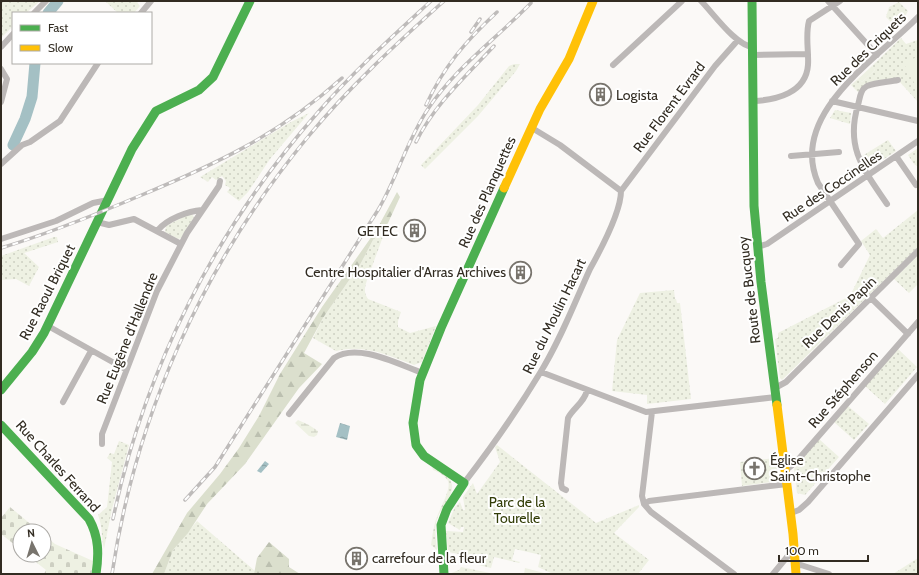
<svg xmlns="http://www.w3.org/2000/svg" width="919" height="575" font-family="Cabin,sans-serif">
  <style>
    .green { fill: url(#green-dots) }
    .forest { fill: url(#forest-firs) }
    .wetland { fill: url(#wetland-marsh) }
    .cemetery { fill: url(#cemetery-stones) }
    .pitch { fill: #eef1e3 }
    .water { fill: url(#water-ripples) }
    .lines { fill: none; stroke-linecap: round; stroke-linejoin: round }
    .river { stroke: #a4c0c4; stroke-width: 11 }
    .street { stroke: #bcb8b7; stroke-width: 6 }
    .fast { stroke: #4caf50; stroke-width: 9 }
    .slow { stroke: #ffc107; stroke-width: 9 }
    .rail-casing { stroke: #bebbba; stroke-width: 3.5 }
    .rail { stroke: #fff; stroke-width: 2; stroke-dasharray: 6; stroke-linecap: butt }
    .labels { text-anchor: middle; stroke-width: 4; stroke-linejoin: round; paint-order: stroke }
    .street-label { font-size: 14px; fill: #322c22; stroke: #fff }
    .poi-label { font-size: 14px; fill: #322c22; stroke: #fff; text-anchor: start }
    .park-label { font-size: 14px; fill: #323d07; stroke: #fff }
  </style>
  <defs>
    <pattern id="green-dots" width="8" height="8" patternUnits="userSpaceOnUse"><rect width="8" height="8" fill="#eef1e3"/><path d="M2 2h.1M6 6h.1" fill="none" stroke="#cdcfc2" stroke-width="1.8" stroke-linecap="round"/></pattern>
    <pattern id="forest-firs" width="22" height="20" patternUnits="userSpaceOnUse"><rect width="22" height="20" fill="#dbdfcd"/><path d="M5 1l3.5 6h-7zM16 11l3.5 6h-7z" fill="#bcc0b0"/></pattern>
    <pattern id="wetland-marsh" width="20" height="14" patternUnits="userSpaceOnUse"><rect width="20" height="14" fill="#eef1e3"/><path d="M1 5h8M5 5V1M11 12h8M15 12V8" fill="none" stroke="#cdcfc2"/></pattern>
    <pattern id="cemetery-stones" width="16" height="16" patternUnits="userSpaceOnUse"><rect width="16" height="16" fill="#eef1e3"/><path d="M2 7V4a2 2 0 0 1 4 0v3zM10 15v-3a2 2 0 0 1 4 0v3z" fill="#cdcfc2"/></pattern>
    <pattern id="water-ripples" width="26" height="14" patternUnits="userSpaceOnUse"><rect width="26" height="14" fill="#a4c0c4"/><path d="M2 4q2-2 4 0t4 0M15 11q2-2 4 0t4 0" fill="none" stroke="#869c9f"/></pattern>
  </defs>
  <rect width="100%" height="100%" fill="#fbf9f7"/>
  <!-- green -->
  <path class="green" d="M1,1H40L26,13H13V26L1,38Z
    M105,1H136L140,6L134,13H118Z
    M899,2L908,11L898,29L886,17L889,7Z
    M901,38L906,44L918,40V102L898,80L871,85L858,92L851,85L858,79L862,82L875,70L872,66Z
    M514,64H520L516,71L478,116L425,169L421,165L478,105L509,66Z
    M835,110L851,113L850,124L830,118Z
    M309,113L270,159L248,192L239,201L227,192L230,188L225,185L226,181L222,176L216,180L212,177L208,182L200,177L291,122Z
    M888,140L896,151L869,169L865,167L859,158Z
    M918,148V167L914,164L908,155Z
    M918,210V247L782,380L780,378L775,339L778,338V333L850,296L870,255L861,241L876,229L883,238Z
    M189,214H192L194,217L181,238L178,239L165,232L166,226Z
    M388,223L367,280C365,287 363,292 368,299L401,312L398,321V327L410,333L436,326L422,362L414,365C387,355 365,344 336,351L313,338L323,318L361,263L373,240Z
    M54,237H57L58,242L24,253L39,267L29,286L16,279L1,280V256Z
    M918,255V284L909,293L894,279Z
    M674,290L675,299H676L677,303H680L691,399L647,404V395L612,391L617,340L640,293Z
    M897,348L917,367L885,404L865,386Z
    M848,406L869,424L854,440L834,422Z
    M819,439L839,457L805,495L797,493L794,469Z
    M119,441L129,445L112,509L104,549C101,536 103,528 98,515L107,507L112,462L107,458L110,453L114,454Z
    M497,445L596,523L639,505V507L614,533L649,560L638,574H553L538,567L541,555L515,549L512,560L520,562L519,563L494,557L491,568L462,561L459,554L448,552L446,531L463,532L464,527H461L460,530L448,523L455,507L460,502L463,510H465L463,497L473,483L477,494L500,462L495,447Z
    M776,458L778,476L772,482L742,486L740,462Z
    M432,467C436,468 441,472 445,475C463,488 442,504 437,519C434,529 436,540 437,550L431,545C432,538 433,530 435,523C437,512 452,490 448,481C445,475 438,472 433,470Z
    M197,521L255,571L254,574H164L173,550Z
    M918,558V574H893Z
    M461,567L490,573L449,574L459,570Z"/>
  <!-- forest -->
  <path class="forest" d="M397,192L400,197L388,223L373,240L361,263L323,318L304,353L322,364L299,388L245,464L207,504L188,533L173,550L164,574H152L187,513L220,474L239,448L259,416L280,374L322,307L377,229Z
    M269,542L289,559V567L300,574H254L257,558Z"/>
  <!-- wetland -->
  <path class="wetland" d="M33,63H36L32,99L16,145L12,146L31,100Z
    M298,420L309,425L318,431L317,435L314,437L309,436L295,423Z"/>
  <!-- cemetery -->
  <path class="cemetery" d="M10,507L39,531H20V549L1,534V518Z
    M44,535L55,544L93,561L91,574H44L46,570L27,555H44Z"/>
  <!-- pitch -->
  <path class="pitch" d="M918,56V88H917L904,64Z
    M872,66L875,70L862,82L858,79Z
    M525,568L548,574H524Z"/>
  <!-- water -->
  <path class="water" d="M340,423L350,426L347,440L336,437Z
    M265,461L269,464L261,473L257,471Z"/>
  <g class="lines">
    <!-- river -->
    <path class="river" d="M48,13L58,1
      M13,145L25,119L32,97L35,63"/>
    <!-- street -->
    <path class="street" d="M701,1C713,13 736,46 753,47
      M828,1L877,55
      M34,13L46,1
      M141,13L151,1
      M1,47L13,34
      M753,55L808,54
      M613,65L682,1
      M1,69L7,79L1,102
      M754,101C776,100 806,93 808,65C809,51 805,36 809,21L840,1
      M832,101L918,121
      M532,128L560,145L621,191
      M791,156L839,152
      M896,156L916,185
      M1,164L22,145L30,142L60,121L98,63
      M887,204C864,170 845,148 858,105C860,98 860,90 867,86C876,82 889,82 898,80
      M97,222L109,225L134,219L181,244
      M158,230C167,219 188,211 202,210
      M1,239L56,221L93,203L108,200
      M757,247L767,244L918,141
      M841,265L859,244L818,183C788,114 877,59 918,17
      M871,298L908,334
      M48,326L125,369
      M541,372L646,412L776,397
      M775,388L786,382L918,251
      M63,402L91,351
      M652,412L642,496L644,504L651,512L734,574
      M289,414L334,358C358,342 399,365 423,373
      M102,444V434L157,291L187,233L219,186L220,181
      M785,471L796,462L918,322
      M464,483C491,448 517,411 540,373C560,341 574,304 590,269C600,251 621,211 621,191L715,66L738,40
      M566,490L562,488L561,483L568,418C573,408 585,402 587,390
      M644,504L649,501L787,484
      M791,513L799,510L808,502L918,375
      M796,566L801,565L829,574
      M773,574L787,557L795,553"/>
    <!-- fast -->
    <path class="fast" d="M752,1L754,206L761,282L777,405
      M1,390L32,352L44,333L132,149L156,111L199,90L213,77L250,1
      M1,425L89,519C99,537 99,554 96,574
      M444,574L441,525L447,509L464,483L424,456L416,445L413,423L420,380L441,328L504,188"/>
    <!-- slow -->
    <path class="slow" d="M504,188L540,109L569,59L593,1
      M777,405L793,534L796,574"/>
    <defs>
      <path id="rail" d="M471,32L480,19
        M426,105C444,66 466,41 497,12
        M416,142C434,105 466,76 494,46
        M1,248C47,234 92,216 137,197C214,165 279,135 342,78
        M185,500L215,467L378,210C397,178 407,140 428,109C455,68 497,38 531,3
        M113,519C145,367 217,226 320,110C354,71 393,36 431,1
        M112,574C136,414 204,263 307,138C348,88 396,44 444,1"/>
    </defs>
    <!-- rail casing -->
    <use href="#rail" class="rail-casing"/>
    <!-- rail -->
    <use href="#rail" class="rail"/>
  </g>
  <!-- icons -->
  <defs>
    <symbol id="building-ring" viewBox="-11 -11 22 22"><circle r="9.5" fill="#fff" stroke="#78746d" stroke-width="1.5"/><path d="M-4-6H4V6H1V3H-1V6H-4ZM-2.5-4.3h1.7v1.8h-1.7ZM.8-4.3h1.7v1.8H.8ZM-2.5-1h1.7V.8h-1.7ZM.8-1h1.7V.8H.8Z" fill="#78746d"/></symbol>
    <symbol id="church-ring" viewBox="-11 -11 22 22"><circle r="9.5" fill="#fff" stroke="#78746d" stroke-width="1.5"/><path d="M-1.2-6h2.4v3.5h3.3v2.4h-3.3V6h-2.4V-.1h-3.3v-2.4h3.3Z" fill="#78746d"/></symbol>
  </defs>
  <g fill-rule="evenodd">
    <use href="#building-ring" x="588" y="82" width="25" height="25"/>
    <use href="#building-ring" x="402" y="218" width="25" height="25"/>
    <use href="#building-ring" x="508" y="260" width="25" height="25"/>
    <use href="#church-ring" x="742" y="456" width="25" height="25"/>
    <use href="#building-ring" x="344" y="546" width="25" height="25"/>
  </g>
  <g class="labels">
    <!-- street labels -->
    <g class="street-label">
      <text transform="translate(868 49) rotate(-44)" y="5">Rue des Criquets</text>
      <text transform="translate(669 107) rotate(-53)" y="5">Rue Florent Evrard</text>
      <text transform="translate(832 186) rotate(-34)" y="5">Rue des Coccinelles</text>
      <text transform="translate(487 192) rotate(-66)" y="5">Rue des Planquettes</text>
      <text transform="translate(749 290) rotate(-97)" y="5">Route de Bucquoy</text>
      <text transform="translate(47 292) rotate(-63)" y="5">Rue Raoul Briquet</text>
      <text transform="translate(839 312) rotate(-44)" y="5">Rue Denis Papin</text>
      <text transform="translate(554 316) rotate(-64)" y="5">Rue du Moulin Hacart</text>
      <text transform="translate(127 338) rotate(-68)" y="5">Rue Eugène d'Hallendre</text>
      <text transform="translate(843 389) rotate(-49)" y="5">Rue Stéphenson</text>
      <text transform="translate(58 466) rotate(48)" y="5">Rue Charles Ferrand</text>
    </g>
    <!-- poi labels -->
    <g class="poi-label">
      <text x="616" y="100">Logista</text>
      <text x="398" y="236" text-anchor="end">GETEC</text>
      <text x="506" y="277" text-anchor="end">Centre Hospitalier d'Arras Archives</text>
      <text x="770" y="465">Église<tspan x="770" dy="16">Saint-Christophe</tspan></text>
      <text x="372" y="563">carrefour de la fleur</text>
    </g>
    <!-- park labels -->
    <g class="park-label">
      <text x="517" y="507">Parc de la<tspan x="517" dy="16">Tourelle</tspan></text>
    </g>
  </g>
  <!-- border -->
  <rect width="919" height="575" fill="none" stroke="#322c22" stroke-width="4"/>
  <!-- legend -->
  <rect x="12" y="12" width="140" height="52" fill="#ffffff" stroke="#adaba7"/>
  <rect x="20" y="25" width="20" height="6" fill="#4caf50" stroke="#adaba7"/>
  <text x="48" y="32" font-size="12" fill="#322c22">Fast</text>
  <rect x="20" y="45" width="20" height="6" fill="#ffc107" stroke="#adaba7"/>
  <text x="48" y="52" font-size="12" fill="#322c22">Slow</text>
  <!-- north arrow -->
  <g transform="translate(32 543) rotate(355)"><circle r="19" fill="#ffffff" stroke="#adaba7"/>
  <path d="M0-3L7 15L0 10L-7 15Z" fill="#78746d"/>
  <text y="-6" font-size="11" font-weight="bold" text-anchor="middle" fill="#322c22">N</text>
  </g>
  <!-- scale -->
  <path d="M779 555v6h89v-6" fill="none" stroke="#322c22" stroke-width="2"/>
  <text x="785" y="555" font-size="12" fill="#322c22" stroke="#ffffff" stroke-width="3" paint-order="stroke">100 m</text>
</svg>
